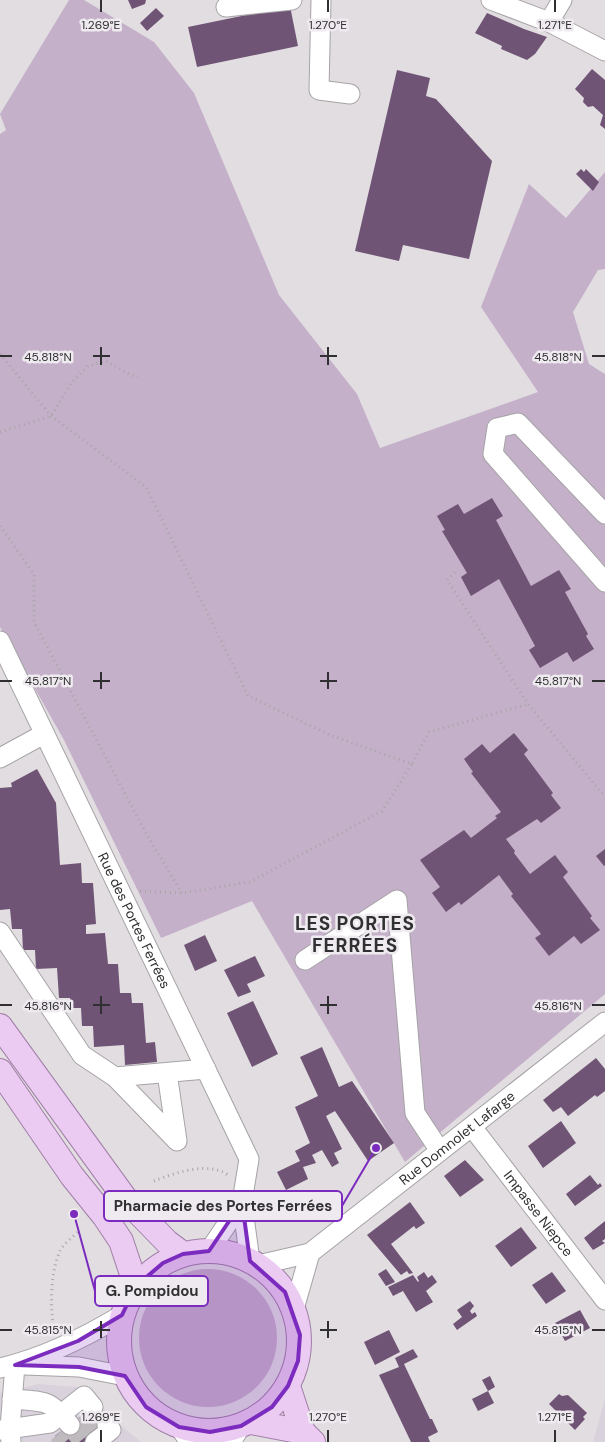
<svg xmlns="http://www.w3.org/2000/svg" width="605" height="1442" font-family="'DM Sans',sans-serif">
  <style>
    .built { fill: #d9d1db }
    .green { fill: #c5b0c9 }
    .building { fill: #705475 }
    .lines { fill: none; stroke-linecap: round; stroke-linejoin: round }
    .minor-tunnel { stroke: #bebabe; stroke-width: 19; stroke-dasharray: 19 9; stroke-linecap: butt }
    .minor-casing { stroke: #a6a3a7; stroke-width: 21 }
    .major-casing { stroke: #a07ea7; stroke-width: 26 }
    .path { stroke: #a8a5a9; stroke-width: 3; stroke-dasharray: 1 4; stroke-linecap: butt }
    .minor { stroke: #fff; stroke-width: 19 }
    .major { stroke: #ebcbf1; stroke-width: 24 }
    .marked { fill: #7b2cbf; fill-opacity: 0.2; stroke: #7b2cbf; stroke-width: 4; stroke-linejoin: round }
    .ticks { fill: none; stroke: #302f31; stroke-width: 2 }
    .labels { text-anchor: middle; stroke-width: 5; stroke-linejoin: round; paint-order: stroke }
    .street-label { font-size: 14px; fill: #302f31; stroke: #eeeaef }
    .district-label { font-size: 19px; font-weight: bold; letter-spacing: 1px; fill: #302f31; stroke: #eeeaef }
    .ticks-label { font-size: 12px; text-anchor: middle; fill: #302f31; stroke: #eeeaef; stroke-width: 5; stroke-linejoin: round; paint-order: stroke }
    .leader { fill: none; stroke: #7b2cbf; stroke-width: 2 }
    .callout-dot { fill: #7b2cbf; stroke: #eeeaef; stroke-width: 2 }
    .callout { fill: #eeeaef; stroke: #7b2cbf; stroke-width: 2 }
    .callout-label { font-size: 15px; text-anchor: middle; font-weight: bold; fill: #302f31 }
  </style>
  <rect width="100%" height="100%" fill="#e1dde1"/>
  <!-- built -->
  <path class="built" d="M39,1384L87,1388L113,1419L141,1442H0V1393Z
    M605,1399V1442H593Z"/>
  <!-- green -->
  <path class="green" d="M69,0H84L154,42L194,93L279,295L357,394L380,448L538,392L481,307L529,184L566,218L605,172V269L598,270L573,312L589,364L605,374V994L405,1162L252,901L161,938L64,740L0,627V134L6,130L0,114Z
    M139 1338a69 69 0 1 1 138 0a69 69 0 1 1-138 0Z"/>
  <!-- building -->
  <path class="building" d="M128,0H146L145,4L132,9Z
    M290,6L298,46L197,67L188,27Z
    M156,8L164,16L147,31L140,23Z
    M487,13L524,29L547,37L535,54L527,60L501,49L502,46L475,33Z
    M592,69L605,80V129L600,125L603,115L593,106L588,107L583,102L584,98L575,89Z
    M397,70L430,78L426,96L436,99L492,161L469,259L403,245L399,261L355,251Z
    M581,169L584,172L586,169L599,182L593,191L576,174Z
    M492,498L503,516L496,520L531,586L559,570L571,589L565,592L588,634L586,636L594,649L573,662L567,652L540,668L529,650L535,646L499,579L471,596L461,577L467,573L442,531L445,530L437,516L458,504L464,514Z
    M514,733L528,750L524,754L553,793L551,795L561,808L541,823L537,819L506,839L515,851L514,853L530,874L555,855L568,872L563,877L592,916L590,918L600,930L581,944L574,936L549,956L535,938L541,934L511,896L513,894L499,875L461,905L459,902L446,912L432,893L440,887L420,860L464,830L471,838L497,818L495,816L501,812L471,773L473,772L464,759L482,744L490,753Z
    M37,769L56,803L60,865L81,863L82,883H93L96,924L86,925V934L105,933L108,964H118L120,993H131L132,1003H143L146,1043L155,1042L157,1062L125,1065L124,1045L94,1047L93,1026H82L81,1008H71L70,998H59L57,968L36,969L35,950H23L22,929H12L10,909L0,910V788L12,787L11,783Z
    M605,849V865L604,866L596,856Z
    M205,935L217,961L195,971L184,945Z
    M255,956L265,976L247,984L251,992L238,997L224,970Z
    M253,1001L278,1054L252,1067L227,1013Z
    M322,1047L339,1087L352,1081L394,1143L368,1161L335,1111L326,1116L342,1149L334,1153L339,1163L332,1167L322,1150L312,1155L316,1163L303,1167L308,1179L286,1190L277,1172L300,1161L295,1151L310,1143L295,1107L318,1096L300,1057Z
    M596,1058L605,1069V1091L597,1097L595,1095L568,1116L561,1107L553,1112L543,1100Z
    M561,1121L576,1143L543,1168L528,1146Z
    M465,1160L484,1180L460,1197L444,1176Z
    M590,1175L598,1185L600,1183L602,1186L575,1206L566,1194Z
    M410,1202L425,1223L416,1229L414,1226L391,1244L413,1273L409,1274L407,1271L401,1275L367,1235Z
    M605,1221V1239L602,1241L605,1243L593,1250L584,1238Z
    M521,1227L537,1248L511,1267L495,1246Z
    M386,1269L395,1282L386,1286L378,1274Z
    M424,1272L428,1278L432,1275L437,1282L426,1291L433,1302L416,1312L403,1291L393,1296L388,1287L413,1275L418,1282L419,1281L417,1277Z
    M552,1272L566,1291L546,1304L532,1285Z
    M470,1301L474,1306L470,1311L472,1314L475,1312L477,1316L457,1330L453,1324L462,1317L457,1310Z
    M580,1310L590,1328L565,1341L555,1323Z
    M389,1330L400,1352L375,1365L364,1342Z
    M413,1349L418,1357L404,1364L430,1419H432L438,1432L428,1437L430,1442H411L379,1375L399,1367L395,1358Z
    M490,1376L495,1387L488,1391L482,1380Z
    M488,1391L494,1403L478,1411L472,1399Z
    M559,1394L562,1396L568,1395L587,1413L583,1417L585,1419L575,1430L549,1404Z
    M97,1404L111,1422L84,1442H59L55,1436Z"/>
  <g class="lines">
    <!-- minor-tunnel -->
    <path class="minor-tunnel" d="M81,1416L95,1434
      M70,1425L83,1442
      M58,1434L65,1442"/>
    <defs>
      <g id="minor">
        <path d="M321,0L319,90L350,94"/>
        <path d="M491,0L549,22L605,51"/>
        <path d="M226,7L292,0"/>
        <path d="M549,22L562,0"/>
        <path d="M605,514L518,423L497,428L493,454L605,582"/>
        <path id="s1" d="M0,641L249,1159L242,1202L250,1261"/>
        <path d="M0,758L44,734"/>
        <path d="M0,932L82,1055L115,1077L177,1141L167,1073"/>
        <path d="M305,960L397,900L415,1113L440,1151"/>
        <path d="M115,1077L206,1069"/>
        <path id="s2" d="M472,1127L605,1300"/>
        <path d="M209,1251L242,1202"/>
        <path id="s3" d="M258,1265L310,1253L605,1022"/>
        <path d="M294,1309L310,1253"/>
        <path d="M24,1365L79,1367L125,1376"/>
        <path d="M0,1368C44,1358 84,1338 122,1315"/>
        <path d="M12,1399C45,1402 49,1398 70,1425"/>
        <path d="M179,1427L190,1442"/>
        <path d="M0,1430L50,1423L84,1396L93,1407"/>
        <path d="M11,1442L10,1428L15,1365"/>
        <path d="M95,1442L111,1430L107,1425"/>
        <path d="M231,1442L241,1426"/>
      </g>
      <path id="major" d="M0,1026L127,1201L167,1242L183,1254
        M0,1071L72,1176L105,1217L121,1241L136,1286
        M119 1341a90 90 0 1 1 180 0a90 90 0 1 1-180 0Z
        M288,1386L303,1432L313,1442
        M251,1422L303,1432"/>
    </defs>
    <!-- minor casing -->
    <use href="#minor" class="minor-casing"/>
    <!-- major casing -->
    <use href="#major" class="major-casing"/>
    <!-- path -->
    <path class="path" d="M0,354L51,416L146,487L248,696L330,735L412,764L429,732L528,704
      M0,432L51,416L71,383L88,366L106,361L129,374L138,377
      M0,526L34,574V622L148,837L182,893
      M455,572L447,580L528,704L605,797
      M140,891L182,893L250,882L382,811L412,764
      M154,1181C174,1173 209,1161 228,1175
      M54,1330C50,1309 50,1272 60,1251C63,1244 73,1237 79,1231"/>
    <!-- minor -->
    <use href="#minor" class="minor"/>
    <!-- major -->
    <use href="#major" class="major"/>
  </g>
  <!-- marked area -->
  <path class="marked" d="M242,1202L250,1261L285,1292L300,1335L298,1361L288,1386L272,1407L241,1426L210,1432L179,1427L146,1407L125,1376L79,1367L15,1365L78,1341L122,1315L136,1286L163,1263L183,1254L209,1251Z"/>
  <!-- ticks -->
  <path class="ticks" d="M101,0V12M328,0V12M555,0V12M101,347V365M328,347V365M0,356H12M93,356H110M320,356H337M592,356H605M101,672V689M328,672V689M0,681H12M93,681H110M320,681H337M592,681H605M101,996V1014M328,996V1014M0,1005H12M93,1005H110M320,1005H337M592,1005H605M101,1321V1338M328,1321V1338M0,1330H12M93,1330H110M320,1330H337M592,1330H605M101,1430V1442M328,1430V1442M555,1430V1442"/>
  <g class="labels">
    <!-- street labels -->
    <g class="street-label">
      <text dy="5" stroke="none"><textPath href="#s1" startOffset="310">Rue des Portes Ferrées</textPath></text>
      <text dy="5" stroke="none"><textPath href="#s3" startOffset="240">Rue Domnolet Lafarge</textPath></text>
      <text dy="5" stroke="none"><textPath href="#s2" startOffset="109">Impasse Niepce</textPath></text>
    </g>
    <!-- district labels -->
    <g class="district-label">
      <text x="355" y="930">LES PORTES<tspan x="355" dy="22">FERRÉES</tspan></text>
    </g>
  </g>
  <g class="ticks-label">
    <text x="101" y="29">1.269°E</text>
    <text x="328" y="29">1.270°E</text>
    <text x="555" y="29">1.271°E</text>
    <text x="48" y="361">45.818°N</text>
    <text x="558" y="361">45.818°N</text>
    <text x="48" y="685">45.817°N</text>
    <text x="558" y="685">45.817°N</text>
    <text x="48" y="1010">45.816°N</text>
    <text x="558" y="1010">45.816°N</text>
    <text x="48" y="1334">45.815°N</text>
    <text x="558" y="1334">45.815°N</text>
    <text x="101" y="1421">1.269°E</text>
    <text x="328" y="1421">1.270°E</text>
    <text x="555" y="1421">1.271°E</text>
  </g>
  <!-- callouts -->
  <path class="leader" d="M376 1148L342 1206M74 1214L95 1291"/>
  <g class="callout-dot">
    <circle cx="376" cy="1148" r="5"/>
    <circle cx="74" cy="1214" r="5"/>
  </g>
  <g class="callout">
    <rect x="104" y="1191" width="238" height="30" rx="5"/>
    <rect x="95" y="1276" width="113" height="30" rx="5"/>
  </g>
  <g class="callout-label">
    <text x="223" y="1211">Pharmacie des Portes Ferrées</text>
    <text x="152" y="1296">G. Pompidou</text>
  </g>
</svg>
